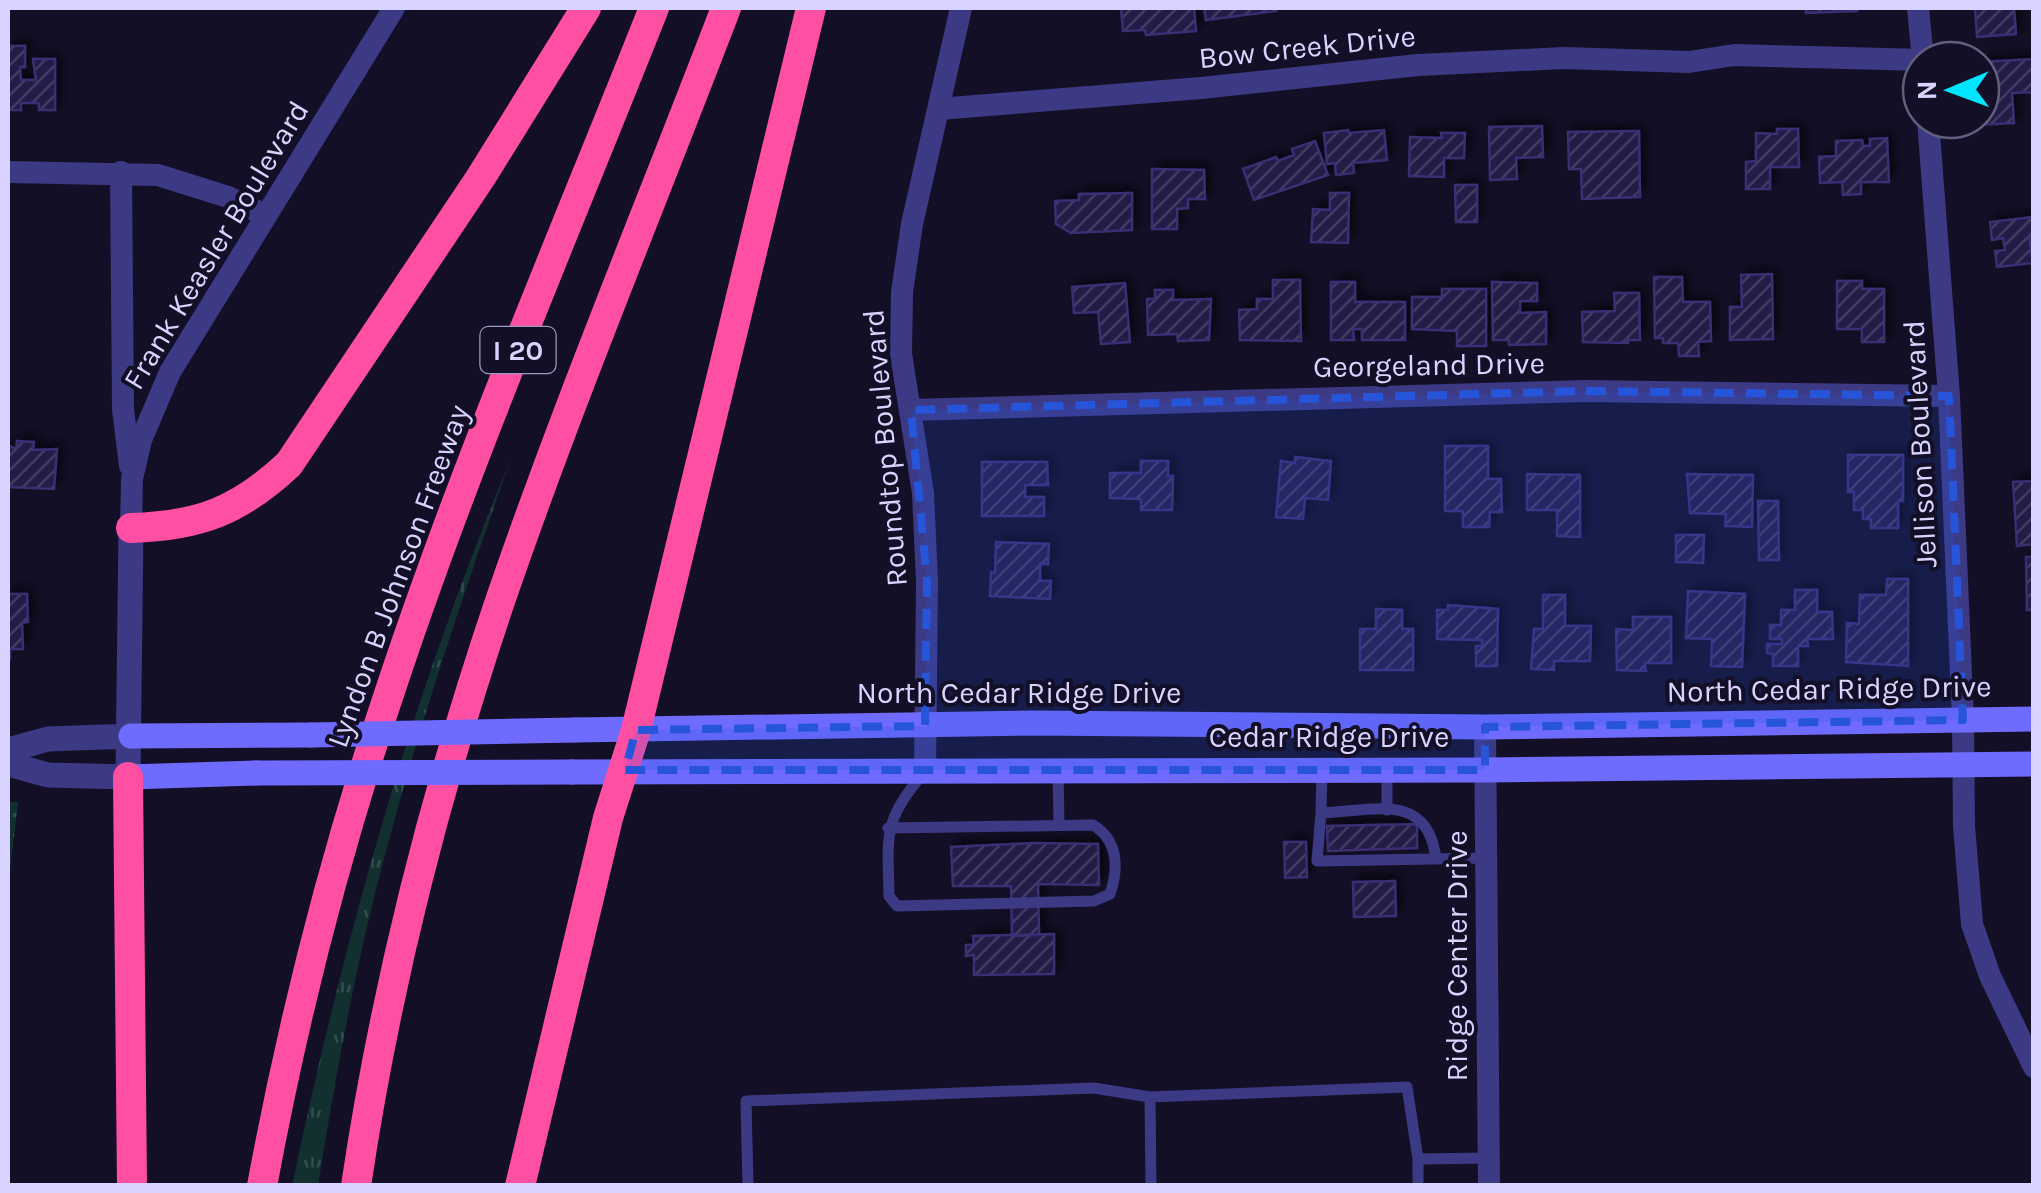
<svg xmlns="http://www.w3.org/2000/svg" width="2041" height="1193" font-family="Karla,sans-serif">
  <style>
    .grass { fill: url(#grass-tufts) }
    .park { fill: url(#park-dots) }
    .building { fill: url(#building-hatch); stroke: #3b2d73; stroke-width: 2.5; filter: url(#shadow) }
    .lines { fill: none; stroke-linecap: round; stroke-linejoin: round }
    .service { stroke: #3d3a85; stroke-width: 11 }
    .minor { stroke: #3d3a85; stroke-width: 22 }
    .tertiary { stroke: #3d3a85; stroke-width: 25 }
    .secondary { stroke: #6f6bff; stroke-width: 25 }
    .motorway { stroke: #ff4fa3; stroke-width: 30 }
    .secondary-bridge { stroke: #6f6bff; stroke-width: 25 }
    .marked { fill: #2655da; fill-opacity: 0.2; stroke: #2655da; stroke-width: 8; stroke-dasharray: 20 12; stroke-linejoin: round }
    .labels { text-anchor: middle; stroke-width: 8; stroke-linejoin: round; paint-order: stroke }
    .shield { fill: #130f26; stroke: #9e99be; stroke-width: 2.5 }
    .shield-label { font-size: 28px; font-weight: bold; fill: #d9d4ff }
    .street-label { font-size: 30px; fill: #d9d4ff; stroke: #130f26 }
  </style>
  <defs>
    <pattern id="grass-tufts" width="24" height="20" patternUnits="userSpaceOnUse" patternTransform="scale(2.5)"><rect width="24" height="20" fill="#12302f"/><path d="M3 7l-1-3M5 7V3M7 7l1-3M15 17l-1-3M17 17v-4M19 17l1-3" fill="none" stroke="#344d4e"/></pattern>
    <pattern id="park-dots" width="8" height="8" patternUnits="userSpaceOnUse" patternTransform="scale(2.5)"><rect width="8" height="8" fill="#12302f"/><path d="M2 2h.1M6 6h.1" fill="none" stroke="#344d4e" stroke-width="1.8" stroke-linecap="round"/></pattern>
    <pattern id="building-hatch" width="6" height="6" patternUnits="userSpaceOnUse" patternTransform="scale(2.5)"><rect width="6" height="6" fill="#241b47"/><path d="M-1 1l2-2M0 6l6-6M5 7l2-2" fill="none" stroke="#433b63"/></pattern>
    <filter id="shadow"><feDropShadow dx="5.5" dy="-5.5" stdDeviation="5" flood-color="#0009"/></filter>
  </defs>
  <rect width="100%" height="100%" fill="#130f26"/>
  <!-- grass -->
  <path class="grass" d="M510,461C465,590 421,719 386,851C356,961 336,1074 318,1185L292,1186C344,938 412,695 510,461Z"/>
  <!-- park -->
  <path class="park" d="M8,802H18L8,888Z"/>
  <!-- building -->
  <path class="building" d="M1121,8H1194L1196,31L1146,35L1145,30L1123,31Z
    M1204,8H1276V11L1206,20Z
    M1806,8H1857V11L1806,13Z
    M1975,8H2014L2016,34L1977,37Z
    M8,46H25V67H20L21,80H36L33,59H55V110H39V103H21V110H8Z
    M2034,59V92L2012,93L2014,123L1974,125V120H1981V62Z
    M1542,126L1543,157L1516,158L1517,179L1490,180L1489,127Z
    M1777,129H1798L1799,167H1770V189H1746V162L1756,161V133L1777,134Z
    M1348,130L1349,133L1384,130L1387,160L1353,163L1354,173L1336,175L1335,163L1327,164L1324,133Z
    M1639,131L1640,197L1582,199L1581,169H1569L1568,132Z
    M1441,133H1465L1464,158H1444V177L1409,176L1410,137L1442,138Z
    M1887,138L1889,182H1861V194L1843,195L1842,182L1820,183L1819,157L1836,156V141L1862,140L1863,146H1870V139Z
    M1315,141L1328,175L1254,200L1243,169L1276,157L1278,161L1294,155L1292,149Z
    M1152,169L1204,170L1205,199H1188V208L1177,209V229H1152Z
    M1455,185H1477V222H1456Z
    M1132,193V230L1071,233L1056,224L1055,201L1079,200V194Z
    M1330,193H1349L1348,243L1311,242L1313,209L1330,210Z
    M2034,217V236L2029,237L2033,263L1997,267L1995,251L2005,250L2003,238L1992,240L1990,222Z
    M1772,274L1773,339L1730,340V307H1742L1741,275Z
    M1654,277H1682L1683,302H1710L1711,341L1698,342L1699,356H1679L1678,343H1663V338H1655Z
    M1273,280H1300L1301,341L1240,340L1239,310L1257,309V299H1273Z
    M1837,281H1862V289H1884V342H1862V329H1837Z
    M1331,282H1355V302H1405V340H1362V329H1353L1354,340H1331Z
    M1492,282L1537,283V301H1520V313L1546,312V344L1509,345V340H1493Z
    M1125,283L1130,342L1101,344L1098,312L1074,313L1072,287Z
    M1442,289H1486V346H1457V331L1412,329V297H1442Z
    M1155,290H1173V300L1211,299L1209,340L1178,341L1177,334L1148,335L1147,299H1155Z
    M1614,293H1639L1640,340H1627L1628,343L1583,342L1582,312L1615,311Z
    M17,441L34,442L33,450L57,449L54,489L8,487V445L16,449Z
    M1445,446H1488V479H1501L1502,512H1490L1489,527H1463V511H1445Z
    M1848,455H1903V501H1898V528H1871V519H1863V510H1854V492H1848Z
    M1295,457L1331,461L1328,500L1305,498L1303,519L1276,517L1281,461L1295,463Z
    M1141,461H1168V476H1173L1172,510H1141V499L1110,498V473H1141Z
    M982,462H1047L1048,485H1025V497H1044V516H982Z
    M1527,474L1580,475V537L1557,536V510H1527Z
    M1687,474L1753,475L1752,527L1725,526L1726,514L1690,513Z
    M2034,481V544L2017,546L2013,482Z
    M1758,501H1778L1779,560H1759Z
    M1676,535H1704L1703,563L1676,562Z
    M996,542L1049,544L1048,564H1040V581H1051L1050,599L990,596L991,572L995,573Z
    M2026,557H2034V610H2027Z
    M1887,579H1908V666L1846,662L1847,623L1859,624L1860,595H1886Z
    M1795,590H1817V612H1832L1833,639H1807L1808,646H1798V666H1773V654L1767,653V644H1782V639H1770V625H1781V610H1795Z
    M1688,591L1745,594L1742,667L1711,666L1712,639L1686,638Z
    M8,594H27L28,622L22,623L23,649H10V659H8Z
    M1543,595H1565V626H1591L1590,661H1554V670L1531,669L1534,629H1543Z
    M1448,605L1498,609L1497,666H1476V646H1482V640L1437,639V610H1448Z
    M1376,609L1402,610V629H1413V670H1360V629H1376Z
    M1633,617H1671V663H1645L1646,671L1617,670L1616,629L1633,630Z
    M1417,824V848L1328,851L1327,826Z
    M1284,842H1306L1307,877L1285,878Z
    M1034,843L1098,844L1099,885L1038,884L1039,935L1012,936L1011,886H953L951,847Z
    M1395,881L1396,916L1354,917L1353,882Z
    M1054,934V974L974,975V955L966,956V945H974L973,936Z"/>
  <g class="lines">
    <!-- service -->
    <path class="service" d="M1058,770L1059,825
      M1322,770L1321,813C1374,811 1428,791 1436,859
      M1387,770V810
      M1321,813L1317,861L1489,858
      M888,828L1093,825C1118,840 1119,868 1110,894L1094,901L897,906L889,896C888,837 882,821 923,774
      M1418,1159L1488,1158
      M748,1186L746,1101L1094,1088L1150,1097
      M1151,1186L1150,1097L1407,1087L1418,1159V1186"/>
    <!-- minor -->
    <path class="minor" d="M938,109L1201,88L1418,65L1564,58L1689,62L1734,55L1923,60L1918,8
      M1928,120L1949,396L1963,720L1964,826L1972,924L1990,976L2034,1067
      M8,172L158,175L228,197L265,215
      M121,172L123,409L130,466
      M911,410L1586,391L1949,396
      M131,528L132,479L141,440L170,372L394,8
      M1485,727L1489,1186
      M925,771L927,581L923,493L901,354L902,292L912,224L961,8"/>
    <!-- tertiary -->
    <path class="tertiary" d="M8,750L48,739L131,736
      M8,764L48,775L128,777L131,528"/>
    <!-- secondary -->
    <path class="secondary" d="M575,730L1032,723L1485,727L2034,719
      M131,736L311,735
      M572,772L1485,770L2034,764
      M128,777L256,773"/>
    <!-- motorway -->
    <path class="motorway" d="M131,528C199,526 239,511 289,464L481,177L586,8
      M128,777L132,1186
      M262,1186C293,1019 335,854 389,694C466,461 564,235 654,8
      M356,1186C385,990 435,794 498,607C567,405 650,207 726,8
      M520,1186L608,818L636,730L811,8"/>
    <!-- secondary-bridge -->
    <path class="secondary-bridge" d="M311,735L575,730
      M256,773L572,772"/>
  </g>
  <!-- marked area -->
  <path class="marked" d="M1586,391L1949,396L1963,720L1485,727V770H625L636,730L925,726L927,581L911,410Z"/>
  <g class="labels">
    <!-- shield labels -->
    <rect class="shield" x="480.5" y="327" width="75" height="46" rx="8"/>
    <g class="shield-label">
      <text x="518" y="360">I 20</text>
    </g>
    <!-- street labels -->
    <g class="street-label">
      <text transform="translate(1307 47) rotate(-6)" y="10">Bow Creek Drive</text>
      <text transform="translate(216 245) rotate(-59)" y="10">Frank Keasler Boulevard</text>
      <text transform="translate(1429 365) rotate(-1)" y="10">Georgeland Drive</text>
      <text transform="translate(1920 444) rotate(-93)" y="10">Jellison Boulevard</text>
      <text transform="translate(885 448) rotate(-95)" y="10">Roundtop Boulevard</text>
      <text transform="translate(398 576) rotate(-70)" y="10">Lyndon B Johnson Freeway</text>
      <text transform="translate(1829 689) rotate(-1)" y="10">North Cedar Ridge Drive</text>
      <text x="1019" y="703">North Cedar Ridge Drive</text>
      <text x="1329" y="747">Cedar Ridge Drive</text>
      <text transform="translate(1457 956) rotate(-90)" y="10">Ridge Center Drive</text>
    </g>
  </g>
  <!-- border -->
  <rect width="2041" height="1193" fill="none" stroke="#d9d4ff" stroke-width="20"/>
  <!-- north arrow -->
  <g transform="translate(1951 90) rotate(269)"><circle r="48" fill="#130f26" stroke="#625e7d" stroke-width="2.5"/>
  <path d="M0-8L18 38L0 25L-18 38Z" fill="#00e5ff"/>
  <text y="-15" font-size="28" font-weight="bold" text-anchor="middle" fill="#d9d4ff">N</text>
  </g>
</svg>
